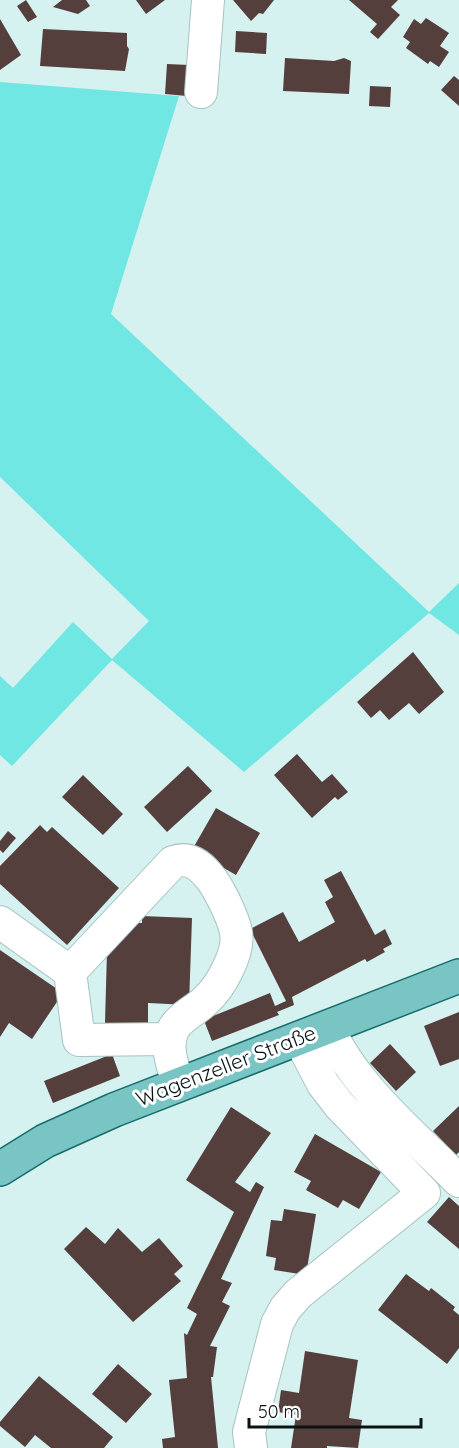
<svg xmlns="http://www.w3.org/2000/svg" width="459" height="1448" font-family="Quicksand,sans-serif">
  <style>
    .green { fill: #71e7e4 }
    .building { fill: #543f3c }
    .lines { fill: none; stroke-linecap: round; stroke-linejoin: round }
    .minor-casing { stroke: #a7c3c1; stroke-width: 34 }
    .major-casing { stroke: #176d6c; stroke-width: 36 }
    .minor { stroke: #fff; stroke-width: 32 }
    .major { stroke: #79c5c4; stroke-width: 33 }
    .labels { text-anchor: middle; stroke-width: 6; stroke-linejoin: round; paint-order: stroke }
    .street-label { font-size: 21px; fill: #091313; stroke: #fff }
  </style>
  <rect width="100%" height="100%" fill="#d5f1f0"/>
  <!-- green -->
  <path class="green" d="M0,82L179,96L111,314L429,612L459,583V635L429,613L244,772L112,660L12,766L0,755V676L13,688L73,622L112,659L149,621L0,477Z"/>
  <!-- building -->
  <path class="building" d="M26,0L37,17L28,22L17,6Z
    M62,0H86L90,6L78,14L53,7Z
    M136,0H165L146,14Z
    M233,0H274L263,14L259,13L251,21Z
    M349,0H398L391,7L400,15L378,39L370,32L377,24Z
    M426,18L449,33L440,46L449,52L439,67L430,61L428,64L406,48L410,42L403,37L414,19L421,24Z
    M0,19L21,55L0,70Z
    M43,29L127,33V46L129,49L125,71L40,66Z
    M236,31L267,33L266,54L235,52Z
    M285,58L334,61L344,58L351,61L349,94L283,91Z
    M167,64L189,65L187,96L165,94Z
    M454,76L459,80V106L441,90Z
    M370,86L391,87L390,107L369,106Z
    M413,652L444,692L419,714L409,703L389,720L380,710L371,718L357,702Z
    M297,754L322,782L332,774L348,792L338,800L335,797L312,818L274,775Z
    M188,766L212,791L167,832L144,807Z
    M83,775L123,814L103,835L62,797Z
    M216,808L260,833L236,875L192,850Z
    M40,825L47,832L52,827L119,888L67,945L0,884V866Z
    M8,831L16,838L3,853L0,850V841Z
    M341,871L375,935L385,929L392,944L383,949L385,952L367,962L365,959L292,997L294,1005L277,1012L279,1015L212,1041L205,1023L208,1018L270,993L275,1006L286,1001L250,929L283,912L299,942L335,922L325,902L333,897L324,880Z
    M142,916L192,918L189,1005L148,1003V1024L105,1023L107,951L132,923H142Z
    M0,950L63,993L32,1039L9,1023L0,1037Z
    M459,1012V1059L440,1066L424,1026Z
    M390,1044L416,1072L396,1091L370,1063Z
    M112,1054L120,1076L53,1103L44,1081Z
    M459,1106V1152L456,1155L433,1131Z
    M231,1107L271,1133L235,1182L250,1192L256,1182L264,1187L221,1279L232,1283L222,1302L230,1306L210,1346L217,1347L213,1377H211L218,1448H163L162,1439L175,1437L169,1380L187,1378L184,1333L187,1335L197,1314L187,1308L234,1212L186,1180Z
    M315,1134L381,1172L359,1209L343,1200L338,1208L306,1190L311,1181L294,1172Z
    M449,1197L459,1206V1249L427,1222Z
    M284,1209L316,1214L306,1275L274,1270L276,1258L266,1256L271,1220L282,1221Z
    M86,1227L105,1244L118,1228L142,1252L159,1238L183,1266L174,1274L181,1281L133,1322L64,1249Z
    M406,1274L429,1291L431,1288L455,1307L453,1310L459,1315V1348L447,1364L378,1310Z
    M305,1351L358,1360L349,1418L362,1420L358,1448L327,1446V1448H291L296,1415L278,1412L281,1390L299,1393Z
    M118,1364L152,1394L126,1423L92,1394Z
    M39,1376L113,1437L104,1448H51L35,1435L25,1447L0,1426V1422Z"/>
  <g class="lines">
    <defs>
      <path id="minor" d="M201,92L208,0
        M0,922L70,972
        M328,1027C355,1088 413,1134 459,1181
        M169,1039L79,1040L70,972L173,862C187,857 198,863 208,875C218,886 233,917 236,932C240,953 220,988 205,1001C196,1010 180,1017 174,1028C164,1045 173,1068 179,1085
        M251,1448L249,1432L277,1324L285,1309L298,1294L424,1193L340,1106L323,1084L299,1038"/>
      <path id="major" d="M0,1169L45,1141L114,1110L459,976"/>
    </defs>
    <!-- minor casing -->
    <use href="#minor" class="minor-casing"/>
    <!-- major casing -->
    <use href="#major" class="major-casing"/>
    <!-- minor -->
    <use href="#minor" class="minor"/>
    <!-- major -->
    <use href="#major" class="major"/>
  </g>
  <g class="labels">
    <!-- street labels -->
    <g class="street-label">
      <text transform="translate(226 1066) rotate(-21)" y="7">Wagenzeller Straße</text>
    </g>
  </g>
  <!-- scale -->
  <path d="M249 1418v9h172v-9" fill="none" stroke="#091313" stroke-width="3"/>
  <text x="258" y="1418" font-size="18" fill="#091313" stroke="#ffffff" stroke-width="4.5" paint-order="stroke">50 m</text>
</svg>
